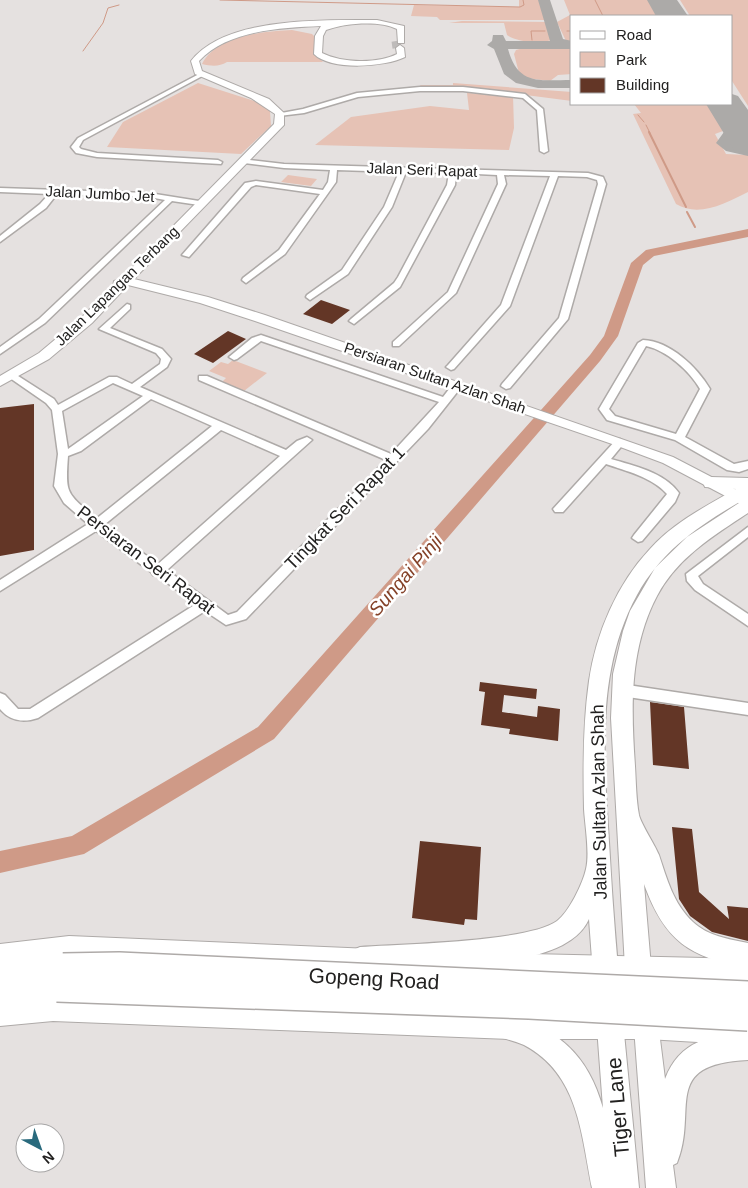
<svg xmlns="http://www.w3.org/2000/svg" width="748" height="1188" font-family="Arial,sans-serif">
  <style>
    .green { fill: #e6c2b5 }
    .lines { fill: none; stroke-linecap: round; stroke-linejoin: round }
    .stream-far1 { stroke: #cf9a87; stroke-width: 1 }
    .stream { stroke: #cf9a87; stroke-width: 2 }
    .river { fill: #cf9a87; fill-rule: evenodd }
    .taxiway { fill: #acaaa8; fill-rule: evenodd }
    .runway { fill: #acaaa8; fill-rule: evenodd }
    .building { fill: #633626 }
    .secondary-tunnel { stroke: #bebbba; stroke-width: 9; stroke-dasharray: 9 4.5; stroke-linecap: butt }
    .street-casing { stroke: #aeaaa8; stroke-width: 3 }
    .secondary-casing { stroke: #aeaaa8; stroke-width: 2 }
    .primary-casing { stroke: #aeaaa8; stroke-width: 2 }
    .highway-casing { stroke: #aeaaa8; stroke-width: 3 }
    .street { fill: #fff; fill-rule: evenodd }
    .secondary { fill: #fff; fill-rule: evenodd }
    .primary { fill: #fff; fill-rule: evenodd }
    .highway { fill: #fff; fill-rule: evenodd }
    .highway-bridge-casing { stroke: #aeaaa8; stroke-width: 34; stroke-linecap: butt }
    .highway-bridge { stroke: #fff; stroke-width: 31 }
    .labels { text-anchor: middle; stroke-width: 5; stroke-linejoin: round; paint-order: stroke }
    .far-street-label { font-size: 15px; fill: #222120; stroke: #fff }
    .street-label { font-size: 18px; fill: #222120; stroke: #fff }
    .water-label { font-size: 19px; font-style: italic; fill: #844128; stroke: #fff }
    .near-street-label { font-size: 21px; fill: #222120; stroke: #fff }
  </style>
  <rect width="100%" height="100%" fill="#e5e1e0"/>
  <!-- green -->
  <path class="green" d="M519,0H542L549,20H440L437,17L411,16L414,5L519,7Z
    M564,0H648L657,16H572V41H566L557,22L570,15Z
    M680,0H748V106L732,81V16H690Z
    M462,21L548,22L553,39C542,45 517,42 507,35L504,23H449Z
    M292,30L312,34L316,38C314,54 314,52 323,62H227C219,67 211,66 202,64C216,36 263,31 292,30Z
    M527,47H572V74L558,75L550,81L526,78L519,73L514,54L516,50Z
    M198,83L261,103L270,111L271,126L241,154L107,147L123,122Z
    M453,83L572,92V101L502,92L422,88L420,85H453Z
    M467,93L513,95L514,128L509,150L315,145L351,117L430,106L469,110Z
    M634,104H708L723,131L715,134L726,154L748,155V192C726,203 699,218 676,204L633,114L641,113Z
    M288,175L317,179L311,186L281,182Z
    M233,360L267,373L244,391L222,382L226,378L209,371L221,362L228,364Z"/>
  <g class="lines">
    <!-- stream-far1 -->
    <path class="stream-far1" d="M220,0L520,7L524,5L523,0
      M595,0L603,16
      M567,31H572
      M532,40L531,31H545
      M83,51L103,23L108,8L119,5
      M638,115L644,122
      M646,125L650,133"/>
    <!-- stream -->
    <path class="stream" d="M649,132L686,207
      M687,212L695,227"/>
    <!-- river -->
    <path class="river" d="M748,229V237L654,256L643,265L618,336L600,361L274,739L84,854L0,873V851L72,836L258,727L590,355L604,336L631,263L646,250Z"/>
    <!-- taxiway -->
    <path class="taxiway" d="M538,0H550L563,39L572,41V49H508C518,86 540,80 572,80V88H538L516,83L504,74L494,49L487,45L492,41L493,35H503L506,41H550Z
      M735,115L743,120L740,132L733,142L748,146V156L726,151L716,143L724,132L729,117Z"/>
    <!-- runway -->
    <path class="runway" d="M647,0H677L688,16H656Z
      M732,94L738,96L748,110V153L734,150L706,104H732Z"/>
  </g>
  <!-- building -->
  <path class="building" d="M321,300L350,310L332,324L303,314Z
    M228,331L246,339L213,363L194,354Z
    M34,404V550L0,556V408Z
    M480,682L537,689L536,699L504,695L502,712L537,717L538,706L560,709L558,741L509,734L510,729L481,725L485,692L479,691Z
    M650,702L684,707L689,769L653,765Z
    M672,827L692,829L699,892L729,919L727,906L748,908V941L712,932L690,916L679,899Z
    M420,841L481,847L477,920L465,919L464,925L412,918Z"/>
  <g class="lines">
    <!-- secondary-tunnel -->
    <path class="secondary-tunnel" d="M396,41L397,48"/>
    <defs>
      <path id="street" d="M201,73L206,74L83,140L79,147L81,149L97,153L218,160L222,162L221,164L97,157L76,153L71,147L78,138Z
        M420,87H463L525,94L543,109L548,151L544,153L540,151L537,110L523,98L463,91H420L358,97L304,113L279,116L276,114L303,109L357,93Z
        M241,159L284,164L588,173L603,177L606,184L568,319L510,388L506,389L501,386L502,384L559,318L598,184L597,180L587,177L558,176L510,306L454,369L451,370L446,367L448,365L501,305L550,176L504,175L506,184L456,293L399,346H393V342L448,292L498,184L497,175L456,173L455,185L400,287L354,324L349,321L351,319L394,283L398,277L447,185L449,173L406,172L392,207L348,274L310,300L306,297L307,295L342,270L384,207L399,172L337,170L336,182L285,254L246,283L242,280L243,278L279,250L320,194L256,185L251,187L189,257L182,255L245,183L256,181L323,190L328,182L330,170L284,168L244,163L240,161Z
        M0,188L149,193L199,201L203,203L199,205L172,201L45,323L0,354V347L39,319L165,200L149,197L57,194L46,208L0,242V236L40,204L49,194L0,192Z
        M127,304L130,305V309L110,328L162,349L171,359L167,367L140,387L286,450L297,441L307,437L312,440L167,570L228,615L237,612L386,460L199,380V376H207L391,454L439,402L261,341L237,359L234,360L229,357L252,338L261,335L443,397L453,384H461L462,386L428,429L246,619L226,625L205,611L38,718C23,723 10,721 0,709V693L5,695L18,709H30L196,604L158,576L153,575L151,572L96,531L0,591V580L88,524L64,503L54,486L58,454L52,410L46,403L7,376L9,374H15L54,399L58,405L109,377H117L132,384L160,364L161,359L156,353L99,329ZM113,383L143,396L68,449L62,411ZM151,399L212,426L96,519C67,492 65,496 68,456L81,451ZM221,430L280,456L158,564L104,525Z
        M643,340C670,341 697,367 710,389L685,437L734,464L748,461V469L739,472L727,470L675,440L607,420L599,409L638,343ZM646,346C666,350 690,371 700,389L676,434L615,416L609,409Z
        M620,439L625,442L611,459C634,466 664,472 679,493L675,502L642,541L638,542L632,538L634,535L667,494C652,477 626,471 606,464L563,512H555L553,509L616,440Z
        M748,527V537L698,576L703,584L748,614V626L695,590L687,581L686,574Z
        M621,684L748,703V715L621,696L616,694L614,690L616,686Z"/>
      <path id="secondary" d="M377,20L404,26V43H398L397,29C379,20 345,23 326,30L323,36L322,53C341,63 378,64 397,54L396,48L400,45L404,48L405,57C385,67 331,71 314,54L315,36L321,26C280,28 228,30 199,61L202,71L269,99L284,113V125L134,279L208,297L265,315L673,457L748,496V508L663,463L615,445L255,321L200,303L128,285L92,323L49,359L0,386V376L39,353L82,317L113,286L114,281L121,279L274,124L275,114L251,98L195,74L191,61C226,16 325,20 377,20Z
        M69,936L371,949L379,953L383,961L379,969L371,973L69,960L0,968V944Z
        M437,952L748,959V983L437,976L429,972L425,964L429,956Z
        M53,997L512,1015H647L748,1021V1045L647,1039H512L53,1021L0,1026V1002Z"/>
      <path id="primary" d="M711,477L748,478V497C703,523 663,548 637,595C593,675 605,770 610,858C616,968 629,1078 639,1188H592C581,1134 579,1074 524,1045C515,1041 504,1039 495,1035L491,1026L495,1017L504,1013C557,1029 587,1052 603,1108L589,919C569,963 486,962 445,966C416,968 388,970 360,973L351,969L347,960L351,951L360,947C401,944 528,942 557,921C569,912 583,883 586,869C590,853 585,826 584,809C583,766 583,723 589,681C596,633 617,584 650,549C673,523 706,506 736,489L705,487L703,483L705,479Z
        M748,499V513C713,536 677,558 657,596C629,649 631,708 635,766C636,782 636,799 639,815C641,824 654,843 659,855C667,879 673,903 693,922C708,936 728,939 748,943V969C689,956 665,942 644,884L651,967L665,1079C680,1040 710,1035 748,1034V1060C659,1064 699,1110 677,1163L673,1165L676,1188H646L634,1027L625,967L611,718L613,674L623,631L630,611L655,568L687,537L742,501Z"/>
      <path id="highway" d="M63,954L74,958L78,969L74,980L70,981L72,986L68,997L57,1001L0,1007V958Z"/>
    </defs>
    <!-- street casing -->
    <use href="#street" class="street-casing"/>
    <!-- secondary casing -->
    <use href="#secondary" class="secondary-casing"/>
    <!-- primary casing -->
    <use href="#primary" class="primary-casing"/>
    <!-- highway casing -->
    <use href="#highway" class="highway-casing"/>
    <!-- street -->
    <use href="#street" class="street"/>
    <!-- secondary -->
    <use href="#secondary" class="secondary"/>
    <!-- primary -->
    <use href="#primary" class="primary"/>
    <!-- highway -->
    <use href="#highway" class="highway"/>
    <defs>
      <path id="highway-bridge" d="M63,969L119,968L748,997
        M57,986L529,1003L748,1015"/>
    </defs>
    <!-- highway-bridge casing -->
    <use href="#highway-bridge" class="highway-bridge-casing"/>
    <!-- highway-bridge -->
    <use href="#highway-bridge" class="highway-bridge"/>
  </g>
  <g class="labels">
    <!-- far-street labels -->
    <g class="far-street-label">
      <text transform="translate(422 170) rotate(2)" y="5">Jalan Seri Rapat</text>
      <text transform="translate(100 194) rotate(3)" y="5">Jalan Jumbo Jet</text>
      <text transform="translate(117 286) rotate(-44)" y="5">Jalan Lapangan Terbang</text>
      <text transform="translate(435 378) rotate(19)" y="5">Persiaran Sultan Azlan Shah</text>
    </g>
    <!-- street labels -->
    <g class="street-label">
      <text transform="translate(345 508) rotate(-46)" y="6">Tingkat Seri Rapat 1</text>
      <text transform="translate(146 560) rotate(37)" y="6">Persiaran Seri Rapat</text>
      <text transform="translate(599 802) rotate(-91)" y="6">Jalan Sultan Azlan Shah</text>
    </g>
    <!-- water labels -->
    <g class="water-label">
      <text transform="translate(405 575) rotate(-49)" y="7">Sungai Pinji</text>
    </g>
    <!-- near-street labels -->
    <g class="near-street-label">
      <text transform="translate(374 979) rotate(3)" y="7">Gopeng Road</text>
      <text transform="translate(618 1107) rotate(-95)" y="7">Tiger Lane</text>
    </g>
  </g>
  <!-- legend -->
  <rect x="570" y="15" width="162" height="90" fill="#ffffff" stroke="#a7a6a6"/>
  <rect x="580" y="31" width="25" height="8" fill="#ffffff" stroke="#a7a6a6"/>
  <text x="616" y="40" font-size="15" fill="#222120">Road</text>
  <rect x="580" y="52" width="25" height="15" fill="#e6c2b5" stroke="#a7a6a6"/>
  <text x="616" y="65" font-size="15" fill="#222120">Park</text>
  <rect x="580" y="78" width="25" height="15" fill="#633626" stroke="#a7a6a6"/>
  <text x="616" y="90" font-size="15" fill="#222120">Building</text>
  <!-- north arrow -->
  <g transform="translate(40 1148) rotate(139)"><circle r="24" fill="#ffffff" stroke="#a7a6a6"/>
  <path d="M0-4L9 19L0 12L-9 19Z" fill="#296a7d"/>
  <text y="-8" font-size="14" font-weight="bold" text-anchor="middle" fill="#222120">N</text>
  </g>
</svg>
